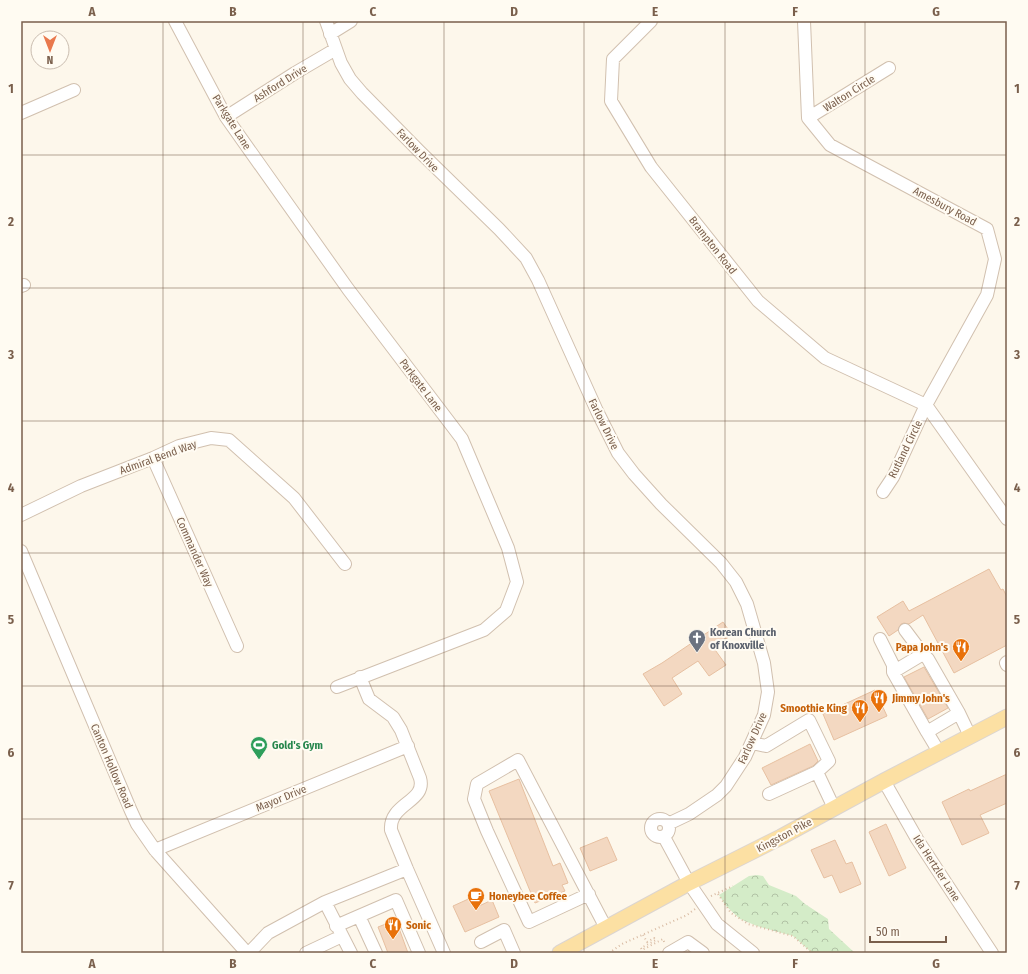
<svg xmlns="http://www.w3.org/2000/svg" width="1028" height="974" font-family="'Fira Sans Condensed',sans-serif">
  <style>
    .forest { fill: url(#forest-crowns) }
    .building { fill: #f3d8c1; stroke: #e7c0a1 }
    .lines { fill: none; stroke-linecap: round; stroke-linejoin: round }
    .minor-casing { stroke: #d1c0af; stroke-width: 14 }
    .major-casing { stroke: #dcd5d0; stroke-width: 17 }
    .path { stroke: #d9bca4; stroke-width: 2; stroke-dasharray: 1 3; stroke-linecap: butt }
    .minor { stroke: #fff; stroke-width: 12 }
    .major { stroke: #fce0a3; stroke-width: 15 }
    .grid { fill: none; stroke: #7a5f4c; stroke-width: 1; stroke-opacity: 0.55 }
    .labels { text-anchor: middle; stroke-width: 4; stroke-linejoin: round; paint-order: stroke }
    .street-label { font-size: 11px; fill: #7a5f4c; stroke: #fffbf2 }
    .worship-label { font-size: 11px; font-weight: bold; fill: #5b616d; stroke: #fffbf2; text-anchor: start }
    .food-label { font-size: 11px; font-weight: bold; fill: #c56008; stroke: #fffbf2; text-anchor: start }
    .leisure-label { font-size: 11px; font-weight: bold; fill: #27864d; stroke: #fffbf2; text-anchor: start }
    .neatline { fill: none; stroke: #7a5f4c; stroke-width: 1.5 }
    .grid-label { font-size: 13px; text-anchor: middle; font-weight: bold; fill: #7a5f4c }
  </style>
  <defs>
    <pattern id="forest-crowns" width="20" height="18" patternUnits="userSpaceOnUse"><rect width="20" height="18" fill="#d4ecc8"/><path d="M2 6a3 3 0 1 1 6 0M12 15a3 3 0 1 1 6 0" fill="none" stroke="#b1c2a5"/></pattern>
  </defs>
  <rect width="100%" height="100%" fill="#fdf7eb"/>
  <!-- forest -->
  <path class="forest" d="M757,875L763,876L769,885L796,896L805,904L828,919L829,929L855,953H812L793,936L757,926L740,919L726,906L719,895L749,876Z"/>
  <!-- building -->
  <path class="building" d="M989,569L1001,590L1003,589L1007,597V645L954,673L923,615L909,624L904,623L901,624L898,630L889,636L877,617L903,601L909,611Z
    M723,622L732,635L713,647L726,665L709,676L698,661L672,678L682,694L664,706L643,674L662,663Z
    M924,667L948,708L928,719L904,677Z
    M875,690L887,716L834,740L823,714Z
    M810,744L818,761L813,766L771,785L762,768Z
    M1007,774V803L980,815L989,833L962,845L942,802L969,789L970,791Z
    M519,779L553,866L560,863L568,883L562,885L565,891L535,903L489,791Z
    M886,824L906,868L889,876L869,832Z
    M607,837L617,860L590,871L580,848Z
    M835,840L846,864L852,862L861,884L840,893L832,875L824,878L811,850Z
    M475,896L479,906L492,900L499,917L465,932L453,906Z
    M396,920L408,953H388L378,927Z"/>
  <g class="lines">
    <defs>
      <path id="minor" d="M175,21L226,117L348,289L462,439L508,548L517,582L506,611L484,630L337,687
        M326,21L341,63L350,79L362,93L419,151L499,229L526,258L538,280L597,411L618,453L634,474L661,504L721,563L736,582L747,604L764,663L768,692L764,715L745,757L726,786L717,795L689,814L668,824
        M651,21L613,59L611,101L651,167L758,301L825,358L926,405L1007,519
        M804,21L808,118L830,145L987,229L995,259L987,295L926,405L893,477L883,492
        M330,34L351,21
        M21,113L74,90
        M226,117L295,73L336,49
        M808,118L889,68
        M21,286L24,285
        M153,458L237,646
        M21,515L81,486L153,458L179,446L211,438L229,440L294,498L345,564
        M21,551L131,811L137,824L155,850L247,953
        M905,630L923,654L928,659L959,713L970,736
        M880,639L893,665V672
        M923,654L893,672L927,732L959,713
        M1007,662L1006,663L1007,665
        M360,677L369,699L393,717L401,730L420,778C427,802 389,803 391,830L407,869L444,953
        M927,732L939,752
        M752,743L766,746L809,720L829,761L817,772
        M884,781L917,839L992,953
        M769,794L817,772L834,808
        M651 828a9 9 0 1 1 18 0a9 9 0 1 1-18 0Z
        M664,837L689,883L717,924L753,953
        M155,850L408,746
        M589,894L529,922L487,831L474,799L477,784L518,760L606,928
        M325,902L351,953
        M336,926L359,916
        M481,942L504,930L514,953
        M249,953L268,933L325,902L407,869
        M306,953L342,936
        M376,953L359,916L396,900L419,953
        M669,953L688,942L703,953"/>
      <path id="major" d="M560,953L689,883L781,837L884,781L1007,717"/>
    </defs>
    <!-- minor casing -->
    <use href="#minor" class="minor-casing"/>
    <!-- major casing -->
    <use href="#major" class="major-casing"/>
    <!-- path -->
    <path class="path" d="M718,894L731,913L739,918L748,924L793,936L812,953
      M711,896L733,886
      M643,935L647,942L654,938L656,940L641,948L642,950L663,939L665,944
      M609,953L622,944L687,915L695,909"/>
    <!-- minor -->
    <use href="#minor" class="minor"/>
    <!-- major -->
    <use href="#major" class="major"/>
  </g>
  <!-- grid -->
  <path class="grid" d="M163,21V953M303,21V953M444,21V953M584,21V953M725,21V953M865,21V953M21,155H1007M21,288H1007M21,421H1007M21,553H1007M21,686H1007M21,819H1007"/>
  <!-- icons -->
  <defs>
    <symbol id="church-pin" viewBox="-11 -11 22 30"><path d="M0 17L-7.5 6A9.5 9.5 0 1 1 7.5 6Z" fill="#6b7280" stroke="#fffbf2"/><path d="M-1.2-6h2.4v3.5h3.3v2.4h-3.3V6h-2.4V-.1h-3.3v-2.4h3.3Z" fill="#fff"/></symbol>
    <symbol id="restaurant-pin" viewBox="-11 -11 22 30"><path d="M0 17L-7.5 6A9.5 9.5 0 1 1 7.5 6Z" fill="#e8710a" stroke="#fffbf2"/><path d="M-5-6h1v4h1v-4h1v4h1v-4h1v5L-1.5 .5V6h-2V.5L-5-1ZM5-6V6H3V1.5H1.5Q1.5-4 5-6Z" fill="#fff"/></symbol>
    <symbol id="stadium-pin" viewBox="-11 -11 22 30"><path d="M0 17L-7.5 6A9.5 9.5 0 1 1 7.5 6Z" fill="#2e9e5b" stroke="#fffbf2"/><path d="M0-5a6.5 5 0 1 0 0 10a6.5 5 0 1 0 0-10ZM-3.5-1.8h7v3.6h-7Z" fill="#fff"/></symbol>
    <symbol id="cafe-pin" viewBox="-11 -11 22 30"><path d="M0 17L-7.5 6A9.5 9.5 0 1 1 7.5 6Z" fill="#e8710a" stroke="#fffbf2"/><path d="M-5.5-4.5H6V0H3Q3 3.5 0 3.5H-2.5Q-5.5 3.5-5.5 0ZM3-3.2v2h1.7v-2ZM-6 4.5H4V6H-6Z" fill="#fff"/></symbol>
  </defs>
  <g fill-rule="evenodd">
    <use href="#church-pin" x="687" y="628" width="20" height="27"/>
    <use href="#restaurant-pin" x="951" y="637" width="20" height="27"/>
    <use href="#restaurant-pin" x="869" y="688" width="20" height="27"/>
    <use href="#restaurant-pin" x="850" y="698" width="20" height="27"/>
    <use href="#stadium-pin" x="249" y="735" width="20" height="27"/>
    <use href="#cafe-pin" x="466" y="886" width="20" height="27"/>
    <use href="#restaurant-pin" x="383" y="915" width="20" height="27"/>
  </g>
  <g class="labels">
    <!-- street labels -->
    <g class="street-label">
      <text transform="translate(280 83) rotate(-32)" y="4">Ashford Drive</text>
      <text transform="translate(849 93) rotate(-32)" y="4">Walton Circle</text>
      <text transform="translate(232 122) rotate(58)" y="4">Parkgate Lane</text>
      <text transform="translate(418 150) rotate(46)" y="4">Farlow Drive</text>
      <text transform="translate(945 206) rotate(28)" y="4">Amesbury Road</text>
      <text transform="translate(713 245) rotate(52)" y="4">Brampton Road</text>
      <text transform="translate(421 385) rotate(53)" y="4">Parkgate Lane</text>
      <text transform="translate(604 424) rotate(64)" y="4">Farlow Drive</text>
      <text transform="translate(905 449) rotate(-64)" y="4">Rutland Circle</text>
      <text transform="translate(158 457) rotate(-20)" y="4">Admiral Bend Way</text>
      <text transform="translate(195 552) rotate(66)" y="4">Commander Way</text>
      <text transform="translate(752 738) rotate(-66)" y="4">Farlow Drive</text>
      <text transform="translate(112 766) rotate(67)" y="4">Canton Hollow Road</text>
      <text transform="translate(281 798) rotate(-22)" y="4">Mayor Drive</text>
      <text transform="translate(784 835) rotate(-28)" y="4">Kingston Pike</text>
      <text transform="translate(937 868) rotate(57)" y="4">Ida Hertzler Lane</text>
    </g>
    <!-- worship labels -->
    <g class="worship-label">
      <text x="710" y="636">Korean Church<tspan x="710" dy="13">of Knoxville</tspan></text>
    </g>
    <!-- food labels -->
    <g class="food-label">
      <text x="948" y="651" text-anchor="end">Papa John's</text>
      <text x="892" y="702">Jimmy John's</text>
      <text x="847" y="712" text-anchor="end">Smoothie King</text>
      <text x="489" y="900">Honeybee Coffee</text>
      <text x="406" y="929">Sonic</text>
    </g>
    <!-- leisure labels -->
    <g class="leisure-label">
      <text x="272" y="749">Gold's Gym</text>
    </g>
  </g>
  <!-- border -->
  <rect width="1028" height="974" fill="none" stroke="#fffbf2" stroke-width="44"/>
  <!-- north arrow -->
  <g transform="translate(50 50) rotate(180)"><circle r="19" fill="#fffbf2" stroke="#cabdb0"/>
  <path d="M0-3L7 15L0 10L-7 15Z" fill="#e9794e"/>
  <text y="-6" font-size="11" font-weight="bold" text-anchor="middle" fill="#7a5f4c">N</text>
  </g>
  <!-- scale -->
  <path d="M870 936v6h76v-6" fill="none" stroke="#7a5f4c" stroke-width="2"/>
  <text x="876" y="936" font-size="12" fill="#7a5f4c" stroke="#fffbf2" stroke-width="3" paint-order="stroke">50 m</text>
  <rect x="22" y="22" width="984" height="930" class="neatline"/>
  <g class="grid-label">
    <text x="92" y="16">A</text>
    <text x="233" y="16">B</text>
    <text x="373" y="16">C</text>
    <text x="514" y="16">D</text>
    <text x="655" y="16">E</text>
    <text x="795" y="16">F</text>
    <text x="936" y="16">G</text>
    <text x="11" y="93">1</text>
    <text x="1017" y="93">1</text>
    <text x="11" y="226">2</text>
    <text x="1017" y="226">2</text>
    <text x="11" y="359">3</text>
    <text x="1017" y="359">3</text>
    <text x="11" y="492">4</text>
    <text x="1017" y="492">4</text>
    <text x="11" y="624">5</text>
    <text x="1017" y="624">5</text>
    <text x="11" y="757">6</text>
    <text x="1017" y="757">6</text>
    <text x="11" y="890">7</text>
    <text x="1017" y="890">7</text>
    <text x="92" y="968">A</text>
    <text x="233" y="968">B</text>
    <text x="373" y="968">C</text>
    <text x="514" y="968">D</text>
    <text x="655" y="968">E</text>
    <text x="795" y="968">F</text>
    <text x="936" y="968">G</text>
  </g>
</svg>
